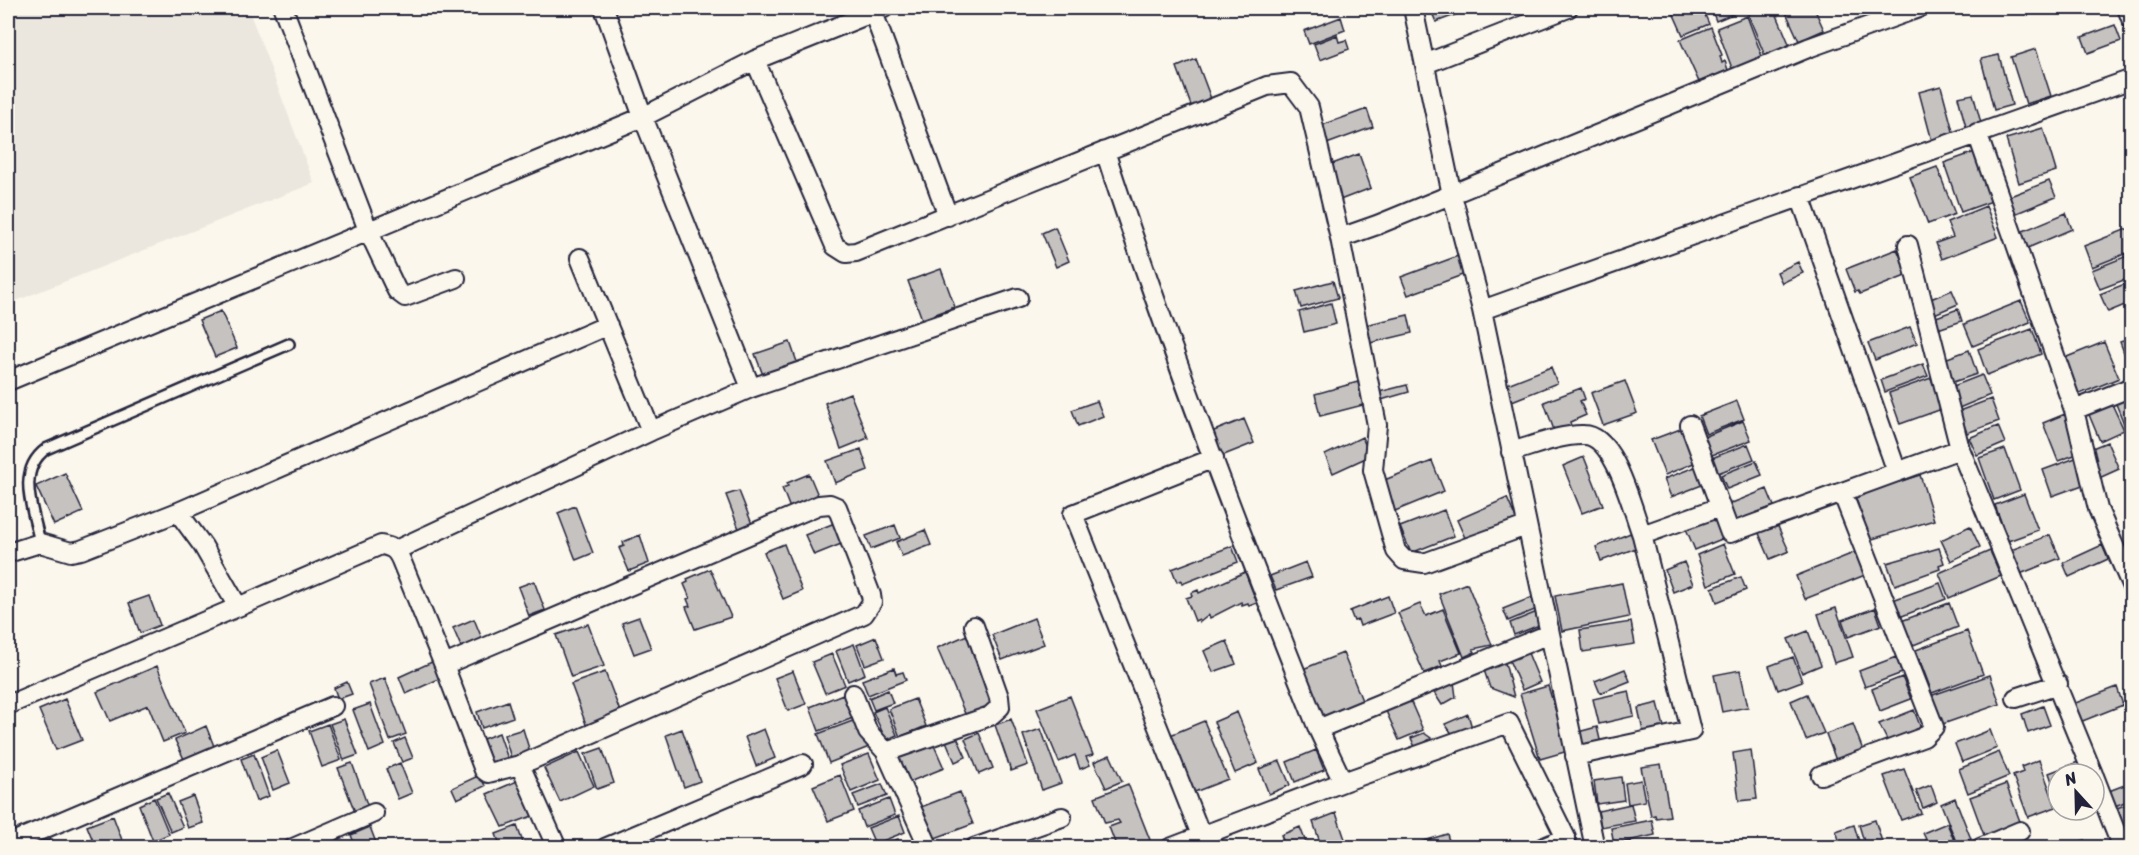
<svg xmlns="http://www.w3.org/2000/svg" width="2139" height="855" font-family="Sriracha,sans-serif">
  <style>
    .built { fill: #ebe7df }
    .building { fill: #c6c2c0; stroke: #22223b; stroke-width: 1.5 }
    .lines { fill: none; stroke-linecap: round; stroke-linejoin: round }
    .lane-casing { stroke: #22223b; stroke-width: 14 }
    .street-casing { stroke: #22223b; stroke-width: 22 }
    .lane { stroke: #fbf7ec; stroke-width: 9 }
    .street { stroke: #fbf7ec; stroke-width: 18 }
  </style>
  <rect width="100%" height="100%" fill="#fbf7ec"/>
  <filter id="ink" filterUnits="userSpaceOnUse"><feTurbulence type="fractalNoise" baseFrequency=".0167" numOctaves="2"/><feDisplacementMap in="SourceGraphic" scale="12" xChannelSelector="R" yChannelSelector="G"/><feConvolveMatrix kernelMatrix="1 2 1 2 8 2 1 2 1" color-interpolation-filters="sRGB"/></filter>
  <g filter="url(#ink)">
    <!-- built -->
    <path class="built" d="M8,8H248L314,183L8,304Z"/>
    <!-- building -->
    <path class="building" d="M1430,8H1474L1436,22Z
      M1671,8H1702L1709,24L1683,35Z
      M1711,8H1741L1742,10L1716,21Z
      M1764,8H1774L1790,46L1765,56L1748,14Z
      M1784,8H1814L1824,30L1799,41Z
      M1747,16L1763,59L1733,71L1717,28Z
      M1341,17L1345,30L1309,44L1304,31Z
      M2115,25L2121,41L2088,53L2082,37Z
      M1711,27L1722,55L1720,56L1722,63L1725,61L1728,70L1719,74L1720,78L1711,82L1709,78L1699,82L1680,40Z
      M1337,35L1339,42L1346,40L1349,49L1320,60L1314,44Z
      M2036,49L2051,96L2026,104L2011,57Z
      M1999,55L2012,105L1994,110L1981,59Z
      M1196,59L1213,104L1193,111L1177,67Z
      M1941,86L1954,135L1932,141L1919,92Z
      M1973,94L1981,123L1966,127L1958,97Z
      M1367,109L1373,127L1324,145L1317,127Z
      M2043,128L2056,171L2019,183L2006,139Z
      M1975,152L1992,201L1961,212L1944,163Z
      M1359,154L1371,188L1340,200L1327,166Z
      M1937,167L1955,214L1928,224L1910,177Z
      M2049,181L2056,197L2012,215L2005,198Z
      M1986,206L1998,237L1942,259L1936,243L1953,237L1947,222Z
      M2066,213L2072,229L2023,250L2016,234Z
      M1055,227L1069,261L1056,267L1042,233Z
      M2132,227V251L2092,267L2084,246Z
      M1897,249L1908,275L1860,294L1858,291L1855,292L1846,269Z
      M2132,254V277L2100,289L2092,270Z
      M1458,256L1465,274L1408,295L1401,277Z
      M1798,262L1803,273L1782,283L1777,272Z
      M941,269L955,307L922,319L908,281Z
      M1333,281L1338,298L1301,308L1296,291Z
      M2132,281V302L2108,312L2100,294Z
      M1952,290L1958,304L1932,315L1926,301Z
      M2021,301L2030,322L1973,346L1964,324Z
      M1331,303L1336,324L1304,332L1299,312Z
      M1958,309L1962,321L1935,330L1931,319Z
      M221,311L237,348L215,357L199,320Z
      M1408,315L1412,333L1370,343L1365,325Z
      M1910,327L1917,343L1875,360L1868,343Z
      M2032,329L2041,354L1987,375L1978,349Z
      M2132,338V371H2131L2120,342Z
      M790,342L797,362L763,375L755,354Z
      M2104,342L2119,378L2077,395L2062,359Z
      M1969,350L1977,374L1950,383L1942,360Z
      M1923,364L1928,376L1885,392L1881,380Z
      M1551,367L1557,383L1512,401L1505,385Z
      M1982,375L1990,395L1959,408L1951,387Z
      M1931,378L1942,409L1900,424L1889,393Z
      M1625,381L1637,413L1603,425L1591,393Z
      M1358,382L1363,405L1320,416L1315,394Z
      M1407,385L1409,392L1381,400L1379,392Z
      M1581,388L1585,399L1580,401L1586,415L1570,422L1571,426L1555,433L1544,402Z
      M2132,392V441H2131L2114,399Z
      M850,393L868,438L841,449L825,403Z
      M1991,399L1999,421L1967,433L1959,411Z
      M2110,400L2124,430L2100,441L2087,410Z
      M1097,401L1103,416L1078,426L1072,410Z
      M1737,401L1744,419L1706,434L1699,416Z
      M2065,414L2080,453L2058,461L2043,423Z
      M1244,419L1254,443L1219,457L1209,433Z
      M1743,421L1751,440L1712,455L1704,437Z
      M1998,426L2005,443L1977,455L1969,438Z
      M1683,428L1696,462L1665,475L1651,440Z
      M1362,437L1370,456L1333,473L1325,455Z
      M2107,442L2119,469L2097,479L2085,451Z
      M1748,444L1754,459L1718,473L1712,458Z
      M861,449L868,470L835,483L827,461Z
      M2005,449L2020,490L1994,500L1979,458Z
      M2081,456L2091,482L2052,496L2043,470Z
      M1584,457L1603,505L1582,513L1563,466Z
      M1432,461L1444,491L1395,511L1382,481Z
      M1756,461L1762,475L1727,489L1721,475Z
      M1700,465L1707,483L1671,497L1664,479Z
      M65,473L83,512L54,525L36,486Z
      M809,474L820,500L791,511L782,488L788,486L787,483Z
      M1920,475L1934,520L1869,540L1855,495Z
      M1767,489L1774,506L1733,522L1727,505Z
      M739,491L754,529L741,534L726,495Z
      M2024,494L2038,530L2008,541L1995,505Z
      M1507,498L1516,519L1466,540L1457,520Z
      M575,506L593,553L576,560L558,513Z
      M1444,510L1454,536L1411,553L1400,527Z
      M1714,512L1724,538L1695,550L1684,524Z
      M837,522L846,542L814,555L805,535Z
      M1776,522L1789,551L1770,559L1758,531Z
      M895,525L900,538L871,549L866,536Z
      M1970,526L1980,547L1951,561L1941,540Z
      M925,530L931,545L902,556L896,542Z
      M1633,532L1639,547L1601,561L1596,547Z
      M640,535L649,563L629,571L619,548L624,546L623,542Z
      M2050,535L2060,558L2015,576L2006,552Z
      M784,544L802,591L783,599L764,552Z
      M1723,544L1735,574L1708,585L1697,555Z
      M2102,545L2108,559L2069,577L2063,563Z
      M1232,546L1238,562L1182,584L1181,580L1177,582L1172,569Z
      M1939,548L1944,563L1939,565L1940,569L1895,585L1887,563Z
      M1990,551L2001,576L1949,598L1939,573Z
      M1856,552L1865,575L1805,599L1796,576Z
      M1306,562L1312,577L1276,590L1270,576Z
      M1684,562L1693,584L1673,592L1665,570Z
      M710,569L731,617L695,629L686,607L690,606L687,599L690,598L684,584L688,582L687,579Z
      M1245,572L1257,603L1249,606L1248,603L1242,605L1241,602L1210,618L1209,615L1200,622L1199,619L1195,621L1186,598L1192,596L1191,593L1198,590L1199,593Z
      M1741,577L1746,590L1717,602L1712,588Z
      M534,581L545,610L529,616L518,587Z
      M1467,583L1492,645L1473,649L1475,652L1464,657L1439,594Z
      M1622,583L1629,617L1562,631L1555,596Z
      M1940,583L1946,599L1897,618L1890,601Z
      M149,596L160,625L140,633L129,603Z
      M1388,596L1394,613L1360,626L1358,620L1354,621L1350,611Z
      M1533,597L1537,609L1508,621L1503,609Z
      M1949,603L1958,627L1906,648L1896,623Z
      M1420,604L1426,616L1443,609L1461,653L1440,661L1442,666L1424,673L1398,613Z
      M1836,608L1853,657L1834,663L1818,614Z
      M1875,608L1881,625L1848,637L1842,620Z
      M1537,612L1542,624L1514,635L1510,623Z
      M639,617L651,648L634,654L622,623Z
      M1034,618L1044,644L1002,660L992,635Z
      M474,619L483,641L462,649L453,628Z
      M1631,622L1635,644L1583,652L1580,630Z
      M588,624L604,666L571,677L556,635Z
      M1808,631L1821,665L1802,673L1788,639Z
      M1967,631L1983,674L1932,693L1916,650Z
      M967,635L996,703L966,716L937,648Z
      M876,637L884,658L865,665L857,645Z
      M1227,641L1236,664L1213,672L1204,651Z
      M854,644L865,674L848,681L836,651Z
      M1343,653L1363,703L1322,717L1303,669Z
      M1528,653L1540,682L1522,690L1509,660Z
      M832,654L845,685L825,693L812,662Z
      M1793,657L1802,681L1778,690L1769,666Z
      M1896,657L1902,673L1865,687L1859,671Z
      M1504,659L1514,697L1490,688L1483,667Z
      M434,661L441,678L406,694L399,677Z
      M157,666L185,733L163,742L148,705L110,721L97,692Z
      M894,668L896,674L903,672L906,680L868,695L862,680Z
      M1625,669L1630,681L1600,693L1595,681Z
      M1740,670L1748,707L1722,712L1714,675Z
      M793,671L806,704L788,711L775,678Z
      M605,672L621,714L587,727L571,684Z
      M1990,675L2000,704L1940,725L1930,696Z
      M1902,677L1911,699L1880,711L1872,689Z
      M385,678L406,734L390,740L369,684Z
      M347,682L352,694L338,699L334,688Z
      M1454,682L1456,697L1442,705L1433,691Z
      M1548,686L1568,751L1540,759L1520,694Z
      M2117,687L2123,705L2080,722L2073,704Z
      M888,690L893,703L874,710L869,698Z
      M1629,691L1634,716L1599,724L1593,699Z
      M843,694L853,718L819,731L810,707Z
      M1807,694L1824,733L1806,740L1791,701Z
      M1070,696L1093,755L1086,757L1090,765L1080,769L1075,755L1059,762L1037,709Z
      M65,699L82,740L56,750L39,710Z
      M915,699L926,726L900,737L889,709Z
      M1410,700L1423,730L1399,740L1386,711Z
      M508,701L513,717L482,728L477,712Z
      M1658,703L1665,731L1644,736L1638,708Z
      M370,704L385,745L369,752L353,710Z
      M2043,706L2050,725L2028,733L2022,714Z
      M885,707L897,735L886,740L873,712Z
      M1914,710L1922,731L1905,735L1889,744L1879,724Z
      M1237,712L1258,763L1235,773L1214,722Z
      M1468,714L1472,728L1453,735L1445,724Z
      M344,719L358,755L344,760L330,724Z
      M858,719L869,747L829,763L818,734Z
      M1011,719L1028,765L1011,771L995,725Z
      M1204,721L1228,779L1192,793L1168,736Z
      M328,724L341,760L322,767L309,731Z
      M1853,724L1864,753L1837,763L1826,734Z
      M206,726L214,746L184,759L175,740Z
      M1597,727L1601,744L1585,748L1578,732Z
      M523,729L530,752L511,758L504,735Z
      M682,729L700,781L684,787L666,735Z
      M764,729L775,758L756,766L745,737Z
      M1041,729L1061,783L1042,790L1023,735Z
      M1990,730L1997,748L1962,762L1955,744Z
      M499,733L508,759L488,766L480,740Z
      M979,733L993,768L979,774L965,739Z
      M1424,733L1431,738L1416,749L1411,738Z
      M957,737L966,757L955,762L946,741Z
      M405,738L413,758L402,762L394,743Z
      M933,743L944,768L904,784L894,758Z
      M602,748L614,783L597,789L585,754Z
      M277,750L290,783L273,790L261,757Z
      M1316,750L1324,770L1295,782L1287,762Z
      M1751,750L1757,799L1739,801L1733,753Z
      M579,752L594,786L560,802L544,768Z
      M1999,752L2009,776L1968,793L1959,769Z
      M254,754L269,796L256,801L241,759Z
      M869,754L880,780L851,792L840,765Z
      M1110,755L1122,781L1106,788L1094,762Z
      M2039,760L2056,807L2028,817L2013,776L2023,772L2021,767Z
      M1280,761L1290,785L1269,794L1259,769Z
      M2078,762L2083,774H2058V786L2054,787L2049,773Z
      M352,763L368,807L355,812L338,768Z
      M400,763L412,793L398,799L386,769Z
      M1661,764L1670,816L1656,818L1655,815L1651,816L1641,767Z
      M1904,769L1921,813L1901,820L1884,776Z
      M480,775L485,786L457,799L452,788Z
      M840,775L854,811L828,821L813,786Z
      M1621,777L1624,800L1597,804L1594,781Z
      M522,779L535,815L503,827L487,794Z
      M1641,780L1645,801L1628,804L1625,783Z
      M2132,782V799L2115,806L2109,791Z
      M882,784L887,796L858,807L853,795Z
      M1128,784L1150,840L1136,848H1117L1109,827L1120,823L1118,820L1105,823L1095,797Z
      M2006,784L2021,824L1985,838L1970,797Z
      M1931,785L1937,802L1923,808L1916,791Z
      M960,792L973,824L935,838L921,807Z
      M168,793L183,827L171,832L156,798Z
      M193,796L203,823L188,828L178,802Z
      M154,798L169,834L153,841L139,805Z
      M1955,798L1971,839L1957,844L1941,804Z
      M889,799L895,815L864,827L858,811Z
      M2132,802V828L2126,831L2117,808Z
      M1631,804L1635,821L1601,827L1598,811Z
      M1336,813L1348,848H1322L1313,822Z
      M113,816L125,848H96L87,826Z
      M899,816L905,832L875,844L868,828Z
      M1652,820L1655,835L1614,844L1611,828Z
      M1875,820L1884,848H1866L1859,825Z
      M1947,823L1955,843L1945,848H1930L1923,833Z
      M1854,825L1861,848H1842L1836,831Z
      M517,826L525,848H501L496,834Z
      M370,827L378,848H356L351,835Z
      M1300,827L1308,848H1286L1281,835Z
      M1447,834L1451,848H1423L1421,842Z
      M52,839L55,848H36L35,845Z
      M898,839L901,848H874Z
      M2084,840L2087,848H2065Z
      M1631,841L1632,848L1603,847Z"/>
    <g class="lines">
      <defs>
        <path id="lane" d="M40,543C34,511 15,472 46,449L289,344"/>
        <path id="street" d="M283,8L368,230L397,291L405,297L456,278
          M604,8L643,117L751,388
          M1413,8L1452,195L1482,310L1595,848
          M2127,8L2132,21
          M873,12L948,216
          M755,60L835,246L846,253L856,252L1267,86L1291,83L1309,107L1340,238L1377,225L1808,48L1919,8
          M1425,64L1568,8
          M1977,133L2074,410L2132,387
          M1105,151C1168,346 1242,539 1318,729
          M1800,196L1897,472
          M1340,238L1377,425L1373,470L1396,551L1404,560L1424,563L1526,526
          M1908,245L1960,449
          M580,258L651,431
          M1482,310L2132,79
          M8,381L643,117L755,60L884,8
          M2074,410L2098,509L2132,587
          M1690,425L1730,533L1960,449L2093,774
          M1511,452C1533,446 1561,434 1584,435C1615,435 1632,509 1642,535
          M830,504L837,507L871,595L872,602L864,614L520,765L488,773L484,770L444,665L819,505Z
          M178,512L608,325
          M396,550L651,431L751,388L1018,298
          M8,553L40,543L71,552L81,550L178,512L203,546L238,607L381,545C392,547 396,549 401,560L444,665
          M853,694L868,732L886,752
          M2016,698L2058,684
          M8,705L238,607
          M1575,756L1691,731L1642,535L1720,507
          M520,765L557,848
          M1821,775L1924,737L1934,727L1842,492
          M2094,776L2122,848
          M1343,782L1318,729L1549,634
          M1201,835L1073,514L1214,458
          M8,844L333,706
          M293,848L374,813
          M605,848L803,764
          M929,848L886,752L990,716L1000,707L999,697L974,626
          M974,848L1062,817
          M1170,848L1343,782L1509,723L1566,838L1542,848
          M1980,848L2020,831"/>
      </defs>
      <!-- lane casing -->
      <use href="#lane" class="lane-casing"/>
      <!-- street casing -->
      <use href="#street" class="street-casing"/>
      <!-- lane -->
      <use href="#lane" class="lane"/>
      <!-- street -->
      <use href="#street" class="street"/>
    </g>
  </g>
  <!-- margin -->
  <rect width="2139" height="855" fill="none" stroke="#fbf7ec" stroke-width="30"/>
  <rect x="15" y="15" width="2109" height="825" fill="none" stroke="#22223b" stroke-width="2" filter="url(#ink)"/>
  <!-- north arrow -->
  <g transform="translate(2076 792) rotate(338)"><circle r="28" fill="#fbf7ec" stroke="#a4a2a5" stroke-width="1.5"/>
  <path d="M0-4.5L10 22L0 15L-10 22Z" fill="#22223b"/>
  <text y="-9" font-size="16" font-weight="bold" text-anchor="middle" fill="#22223b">N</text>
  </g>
</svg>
